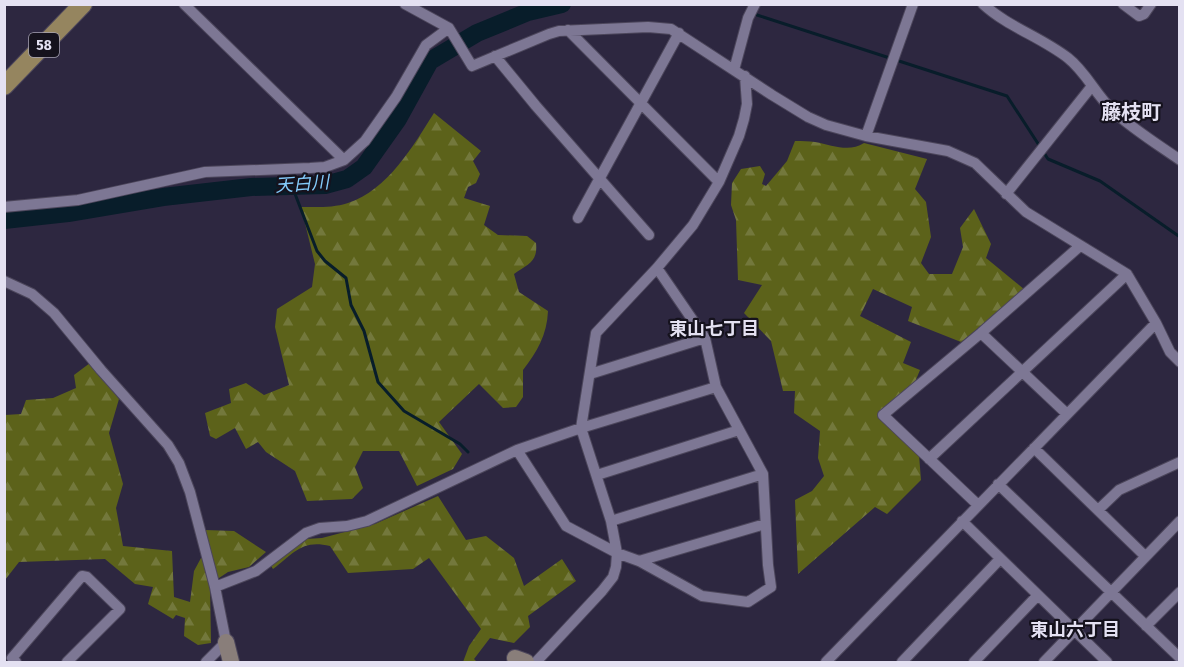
<svg xmlns="http://www.w3.org/2000/svg" width="1184" height="667" font-family="'Fira Sans Condensed','Noto Sans JP',sans-serif">
  <style>
    .forest { fill: url(#forest-firs) }
    .lines { fill: none; stroke-linecap: round; stroke-linejoin: round }
    .stream { stroke: #081d2a; stroke-width: 3 }
    .river { stroke: #081d2a; stroke-width: 18 }
    .street-casing { stroke: #4c465b; stroke-width: 12 }
    .secondary-casing { stroke: #4c465b; stroke-width: 18 }
    .primary-casing { stroke: #4c465b; stroke-width: 20 }
    .street { stroke: #7d7794; stroke-width: 10 }
    .secondary { stroke: #897e7a; stroke-width: 16 }
    .primary { stroke: #95855f; stroke-width: 18 }
    .labels { text-anchor: middle; stroke-width: 4.5; stroke-linejoin: round; paint-order: stroke }
    .shield { fill: #15121d; stroke: #a6a3b2; stroke-width: 1.5 }
    .shield-label { font-size: 15px; font-weight: bold; fill: #e4e1f2 }
    .water-label { font-size: 18px; font-style: italic; fill: #83cafa; stroke: #15121d }
    .neighbourhood-label { font-size: 18px; font-weight: bold; fill: #e4e1f2; stroke: #15121d }
    .quarter-label { font-size: 20px; font-weight: bold; fill: #e4e1f2; stroke: #15121d }
  </style>
  <defs>
    <pattern id="forest-firs" width="22" height="20" patternUnits="userSpaceOnUse" patternTransform="scale(1.5)"><rect width="22" height="20" fill="#5c621a"/><path d="M5 1l3.5 6h-7zM16 11l3.5 6h-7z" fill="#73783c"/></pattern>
  </defs>
  <rect width="100%" height="100%" fill="#2d2740"/>
  <!-- forest -->
  <path class="forest" d="M434,113L481,151L473,161L480,174L476,183L468,187L464,198L490,206L484,225L498,235L527,236L536,243C538,262 528,264 514,274L519,292L548,311C547,335 537,352 523,370V397L516,407L503,408L479,384L439,422L462,454L453,469L417,486L399,451H363L355,467L363,488L352,499L307,501L295,471L266,452L258,442L246,449L235,428L216,439L210,436L205,413L231,403L229,389L246,383L264,395L289,385L275,327L277,309L312,287L315,264L301,207C317,207 333,208 348,203C388,190 413,146 434,113Z
    M795,141C802,141 809,141 815,142C832,145 849,153 864,143L927,159L915,189L926,202L931,237L921,263L929,274H952L963,247L960,228L974,209L991,244L986,258L1025,290L961,342L908,321L912,307L873,289L860,316L911,342L903,363L920,370L915,382L878,415L919,455L921,480L887,514L875,507L798,574L795,500L812,491L824,476L818,458L820,431L794,413L795,391H783L771,341L744,313L762,285L738,280L736,220L731,205L732,183L741,169L760,166L765,174L762,184L766,186L787,161Z
    M90,363L119,399L109,433L123,484L116,508L123,546L172,551L174,597L190,602L194,571L201,558L212,555L205,530L234,531L266,552L249,567L228,572L210,584L211,643L198,645L184,636L185,618L176,615L173,619L148,604L153,587L135,584L105,559L19,562L5,580V415L21,414L26,400L53,398L76,388L74,375Z
    M438,496L466,540L486,536L514,558L524,586L562,559L576,581L528,616L530,627L514,643L490,638L474,659L477,662H463L469,646L481,629L429,558L413,569L348,573L330,546C302,539 294,553 273,569L271,566L306,539L322,538L375,524Z"/>
  <g class="lines">
    <!-- stream -->
    <path class="stream" d="M757,15L1007,96L1048,159L1100,181L1180,237
      M292,186L317,251L325,261L346,278L351,305L364,331L378,382L404,411L460,444L468,452"/>
    <!-- river -->
    <path class="river" d="M4,220L68,213L163,197L251,187L325,185L347,179L364,167L398,119L430,61L477,33L528,12L562,4"/>
    <defs>
      <path id="street" d="M184,4L344,160
        M405,4L449,28L472,66L549,34L559,31L648,27L671,29L772,95L808,117L826,125L866,136L948,151L975,163L1026,212L1127,274L1156,323L1170,352L1180,362
        M983,4C1008,27 1041,37 1068,58C1086,72 1096,95 1113,111C1133,129 1157,144 1180,160
        M1123,4L1139,16L1144,14L1151,4
        M568,30L719,182
        M495,56L536,106L649,235
        M734,70L748,18L755,4
        M866,136L913,4
        M1006,194L1092,86
        M4,207L78,200L205,172L310,168L325,167L344,160L365,141L396,97L426,45L449,28
        M578,218L679,33
        M4,281L32,294L54,313L101,370L168,445L179,463L190,492L215,587L226,642L206,662
        M981,333L1067,414
        M590,374L705,338
        M1034,448L1145,556
        M517,450L566,526L617,553L639,561L702,596L748,602L771,587L768,565L763,474L716,387L705,338L657,268
        M929,459L1127,274
        M597,475L739,430
        M998,484L1180,658
        M978,505L883,415L981,333L1080,246
        M1098,510L1119,490L1180,462
        M611,521L763,474
        M962,521L1107,662
        M639,561L765,524
        M215,587L256,571L306,533L320,528L347,526L367,521L517,450L581,428L716,387
        M1146,626L1180,592
        M16,662L12,658L82,576L87,577L120,609L67,662
        M536,662L602,591L613,577L616,567L617,553L611,521L581,428L596,333L657,268L693,225L719,182L739,136L744,119L747,104L745,76
        M826,662L1156,323
        M902,662L1000,559
        M974,662L1038,595
        M1044,662L1180,521"/>
      <path id="secondary" d="M226,642L231,662
        M515,658L526,662"/>
      <path id="primary" d="M4,86L83,4"/>
    </defs>
    <!-- street casing -->
    <use href="#street" class="street-casing"/>
    <!-- secondary casing -->
    <use href="#secondary" class="secondary-casing"/>
    <!-- primary casing -->
    <use href="#primary" class="primary-casing"/>
    <!-- street -->
    <use href="#street" class="street"/>
    <!-- secondary -->
    <use href="#secondary" class="secondary"/>
    <!-- primary -->
    <use href="#primary" class="primary"/>
  </g>
  <g class="labels">
    <!-- shield labels -->
    <rect class="shield" x="29" y="33" width="30" height="24" rx="4.5"/>
    <g class="shield-label">
      <text x="44" y="50">58</text>
    </g>
    <!-- water labels -->
    <g class="water-label">
      <text transform="translate(302 184) rotate(-4)" y="6">天白川</text>
    </g>
    <!-- neighbourhood labels -->
    <g class="neighbourhood-label">
      <text x="714" y="335">東山七丁目</text>
      <text x="1075" y="636">東山六丁目</text>
    </g>
    <!-- quarter labels -->
    <g class="quarter-label">
      <text x="1131" y="119">藤枝町</text>
    </g>
  </g>
  <!-- border -->
  <rect width="1184" height="667" fill="none" stroke="#e4e1f2" stroke-width="12"/>
</svg>
